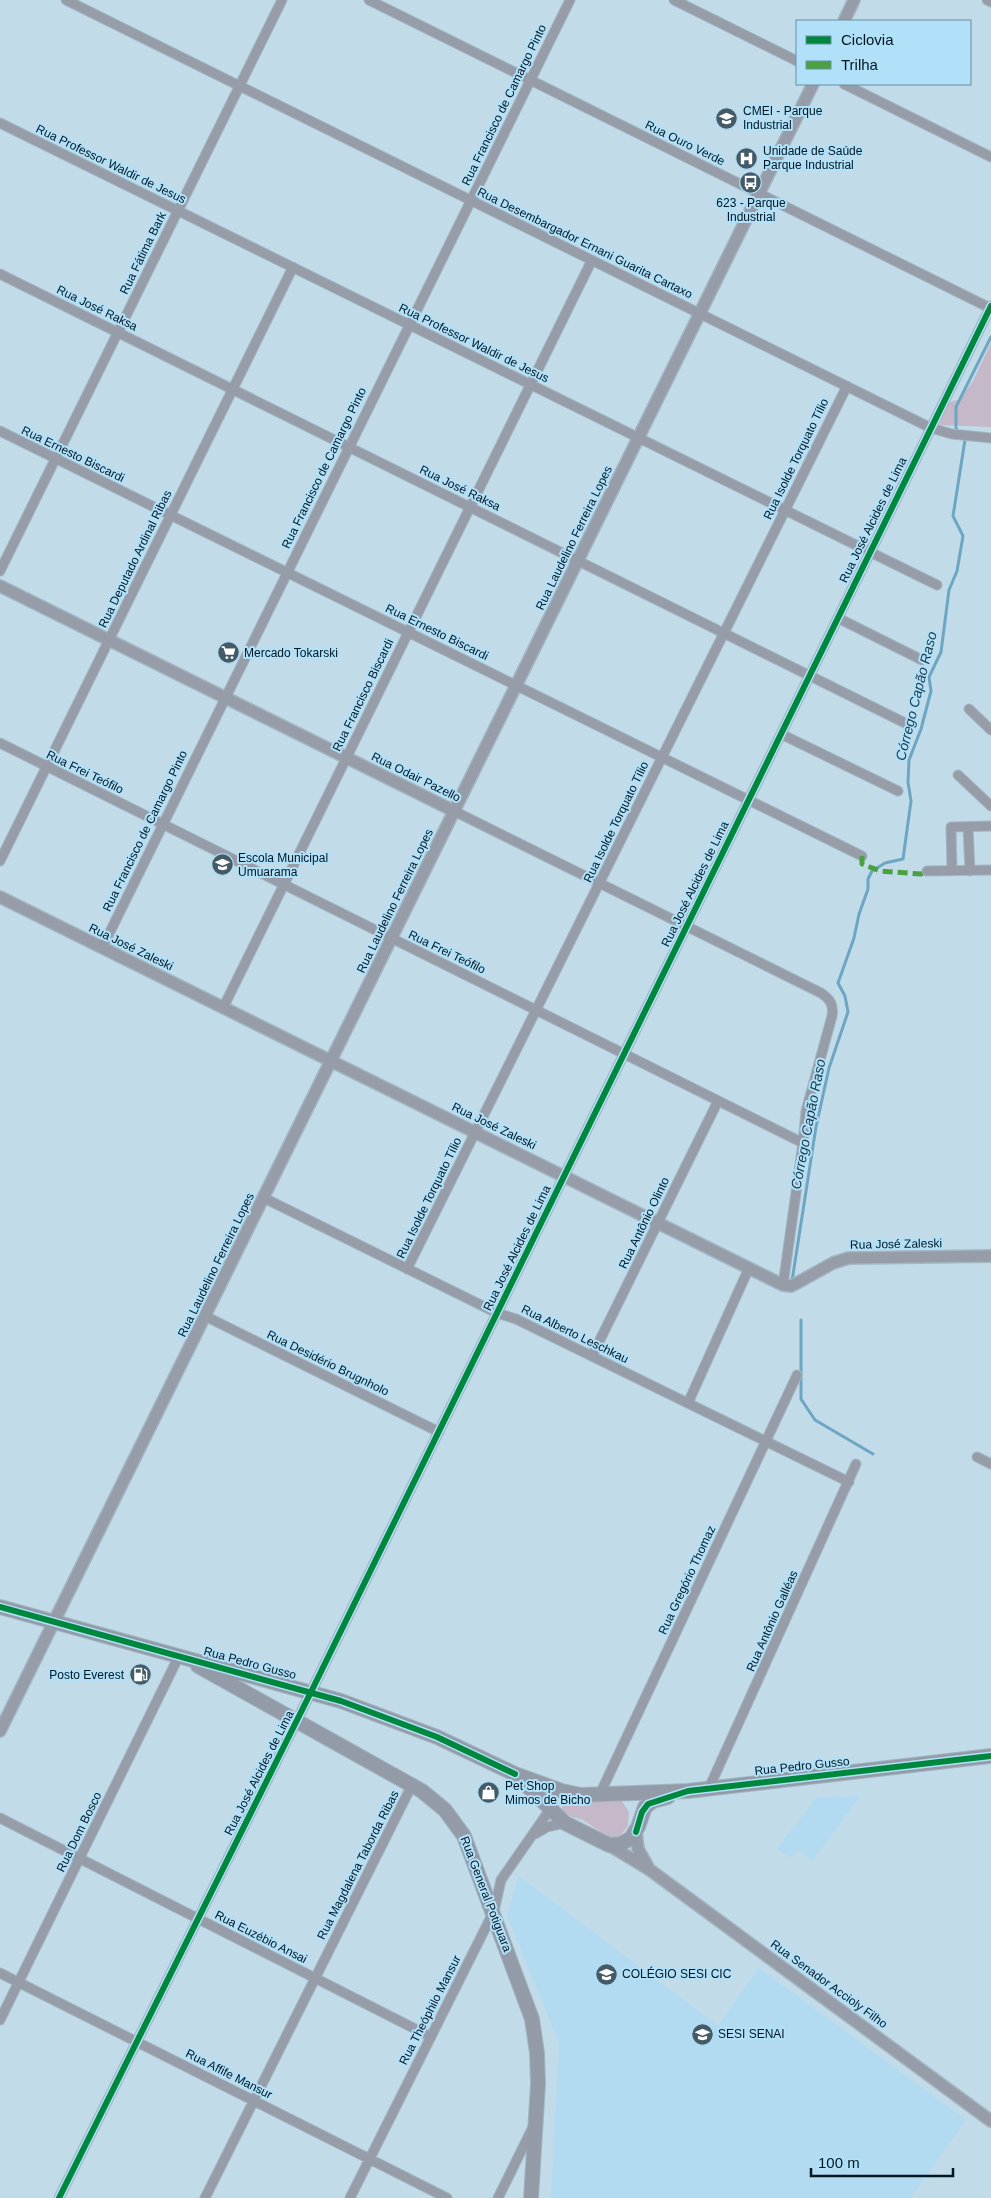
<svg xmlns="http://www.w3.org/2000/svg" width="991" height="2198" font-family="Helvetica,sans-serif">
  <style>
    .built { fill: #b2daf1 }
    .green { fill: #c5b8c9 }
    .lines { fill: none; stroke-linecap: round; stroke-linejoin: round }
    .stream { stroke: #6da6c2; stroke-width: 3 }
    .minor-casing { stroke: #a2b7c2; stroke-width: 11 }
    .tertiary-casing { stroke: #a2b7c2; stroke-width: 14 }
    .secondary-casing { stroke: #a2b7c2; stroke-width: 16 }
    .minor { stroke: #969ca8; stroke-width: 9 }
    .tertiary { stroke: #969ca8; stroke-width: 11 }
    .secondary { stroke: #939ba8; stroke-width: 14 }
    .quiet { stroke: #4ba141; stroke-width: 5; stroke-dasharray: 10 5; stroke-linecap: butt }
    .cycleway-casing { stroke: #b1e0f9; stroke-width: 9 }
    .cycleway { stroke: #00873e; stroke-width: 6 }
    .labels { text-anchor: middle; stroke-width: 4; stroke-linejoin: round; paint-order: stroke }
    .street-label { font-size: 12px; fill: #001621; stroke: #b1e0f9 }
    .poi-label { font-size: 12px; fill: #001621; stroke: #b1e0f9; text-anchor: start }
    .water-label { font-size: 14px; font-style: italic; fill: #173847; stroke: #b1e0f9 }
  </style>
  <rect width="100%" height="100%" fill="#c1dbe9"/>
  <!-- built -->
  <path class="built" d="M860,1796L813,1860L797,1850L791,1858L777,1849L816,1798Z
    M519,1876L718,2026L759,1968L966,2120L910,2198H551L559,2043L507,1915Z"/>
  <!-- green -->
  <path class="green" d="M991,343V427L940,425L944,404L960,399L973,381Z
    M570,1799L592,1802L621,1800L629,1812L628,1826L619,1837L610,1838L583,1820L563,1814L562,1806Z"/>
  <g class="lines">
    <!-- stream -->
    <path class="stream" d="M959,433L956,428V407L991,337
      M792,1281L816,1127L829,1068L848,1012L845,996L838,983L854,938L859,914L868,889V879L872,871L885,863L903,859L911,801L908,782L909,760L921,729L931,691L929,677L941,652L949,590L957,571L963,536L953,516L965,440L963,438
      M801,1320V1399L815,1420L873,1454"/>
    <defs>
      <path id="minor" d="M66,0L931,428L952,434L991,438
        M369,0L990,308
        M674,0L797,61
        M987,0L991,2
        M844,84L991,157
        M0,123L937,585
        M0,274L909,725
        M0,431L862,856
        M0,571L282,0
        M838,618L922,660
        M969,709L991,730
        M781,734L898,791
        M0,743L803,1143
        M958,775L991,806
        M454,811L821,993C830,999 834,1005 832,1016L806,1111L803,1143L783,1285
        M968,827L970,871
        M0,861L293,267
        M927,871L991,870
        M952,871L951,827L991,826
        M102,948L570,0
        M223,1008L592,260
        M264,1198L497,1313L516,1319L849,1482
        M407,1269L847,386
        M205,1316L439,1432
        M592,1356L718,1101
        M688,1403L749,1268
        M977,1457L991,1464
        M709,1788L856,1464
        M599,1796L797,1375
        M0,1818L431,2037
        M535,1834L547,1827L565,1823
        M0,1973L447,2198
        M0,2020L179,1656
        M59,2198L311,1692L991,306
        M205,2198L412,1785
        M350,2198L494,1911L501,1880L551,1808
        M498,2198L532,2129"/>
      <path id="tertiary" d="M844,21L854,0
        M0,586L454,811
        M0,897L783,1285L791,1286L797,1283L833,1263L849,1258L991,1256
        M0,1731L813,84
        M636,1832L638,1849L648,1867
        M609,1845L650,1870L991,2121"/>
      <path id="secondary" d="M0,1607L341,1701L437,1737L515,1774L562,1791L581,1795L688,1791L991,1756
        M198,1666L422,1791L445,1810L464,1836L532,2019L537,2053L538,2084L531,2198
        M519,1778L565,1823L609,1845L621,1844L631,1838L638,1827L645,1807L653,1801L668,1797"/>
    </defs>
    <!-- minor casing -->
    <use href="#minor" class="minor-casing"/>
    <!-- tertiary casing -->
    <use href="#tertiary" class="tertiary-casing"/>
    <!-- secondary casing -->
    <use href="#secondary" class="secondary-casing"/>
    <!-- minor -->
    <use href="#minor" class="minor"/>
    <!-- tertiary -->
    <use href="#tertiary" class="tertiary"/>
    <!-- secondary -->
    <use href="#secondary" class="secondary"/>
    <!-- quiet -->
    <path class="quiet" d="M862,856V864L880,871L921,874L927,871"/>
    <defs>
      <path id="cycleway" d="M0,1607L341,1701L437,1737L515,1774
        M636,1832L642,1812L648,1804L688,1791L991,1756
        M59,2198L311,1692L991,306"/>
    </defs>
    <!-- cycleway casing -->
    <use href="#cycleway" class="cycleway-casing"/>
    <!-- cycleway -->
    <use href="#cycleway" class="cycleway"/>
  </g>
  <!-- icons -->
  <defs>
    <symbol id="school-disc" viewBox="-11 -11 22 22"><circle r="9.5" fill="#445b67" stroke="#b1e0f9"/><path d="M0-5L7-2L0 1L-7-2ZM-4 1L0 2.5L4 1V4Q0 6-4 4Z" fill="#fff"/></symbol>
    <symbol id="hospital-disc" viewBox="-11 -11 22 22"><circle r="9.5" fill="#445b67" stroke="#b1e0f9"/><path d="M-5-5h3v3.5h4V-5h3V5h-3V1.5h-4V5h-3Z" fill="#fff"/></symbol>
    <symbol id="bus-disc" viewBox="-11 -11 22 22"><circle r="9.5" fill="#445b67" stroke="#b1e0f9"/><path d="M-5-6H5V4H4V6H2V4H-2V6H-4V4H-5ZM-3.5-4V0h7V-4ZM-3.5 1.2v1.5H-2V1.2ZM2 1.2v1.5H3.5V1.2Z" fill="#fff"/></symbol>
    <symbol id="supermarket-disc" viewBox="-11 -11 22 22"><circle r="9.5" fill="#445b67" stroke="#b1e0f9"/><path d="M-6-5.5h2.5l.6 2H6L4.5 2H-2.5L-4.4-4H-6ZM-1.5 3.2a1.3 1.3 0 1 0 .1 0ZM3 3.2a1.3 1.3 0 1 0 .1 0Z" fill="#fff"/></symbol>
    <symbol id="fuel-disc" viewBox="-11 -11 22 22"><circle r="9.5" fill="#445b67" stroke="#b1e0f9"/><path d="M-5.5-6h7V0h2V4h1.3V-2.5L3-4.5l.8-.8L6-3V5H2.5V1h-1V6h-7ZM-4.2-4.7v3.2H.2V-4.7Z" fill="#fff"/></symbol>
    <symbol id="shop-disc" viewBox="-11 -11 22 22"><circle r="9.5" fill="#445b67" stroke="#b1e0f9"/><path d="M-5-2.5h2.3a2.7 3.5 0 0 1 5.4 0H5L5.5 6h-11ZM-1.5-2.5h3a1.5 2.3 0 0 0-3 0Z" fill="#fff"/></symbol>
    <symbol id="university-disc" viewBox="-11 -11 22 22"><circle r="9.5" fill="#445b67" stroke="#b1e0f9"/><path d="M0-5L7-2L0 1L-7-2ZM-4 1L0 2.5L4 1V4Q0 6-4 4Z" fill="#fff"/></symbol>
  </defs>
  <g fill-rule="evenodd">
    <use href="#school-disc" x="714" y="106" width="25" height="25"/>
    <use href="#hospital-disc" x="734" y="146" width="25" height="25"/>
    <use href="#bus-disc" x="738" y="170" width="25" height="25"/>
    <use href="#supermarket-disc" x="216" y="640" width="25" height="25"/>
    <use href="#school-disc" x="210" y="852" width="25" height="25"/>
    <use href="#fuel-disc" x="128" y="1662" width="25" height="25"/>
    <use href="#shop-disc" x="476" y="1780" width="25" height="25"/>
    <use href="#school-disc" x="594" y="1962" width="25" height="25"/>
    <use href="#university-disc" x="690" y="2022" width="25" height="25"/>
  </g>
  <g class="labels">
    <!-- street labels -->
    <g class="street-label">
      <text transform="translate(504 105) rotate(-64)" y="4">Rua Francisco de Camargo Pinto</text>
      <text transform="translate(685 143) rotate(26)" y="4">Rua Ouro Verde</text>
      <text transform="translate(111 164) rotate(26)" y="4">Rua Professor Waldir de Jesus</text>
      <text transform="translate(585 243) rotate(26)" y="4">Rua Desembargador Ernani Guarita Cartaxo</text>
      <text transform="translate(143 253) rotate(-64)" y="4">Rua Fátima Bark</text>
      <text transform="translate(97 308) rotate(26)" y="4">Rua José Raksa</text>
      <text transform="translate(474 343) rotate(26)" y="4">Rua Professor Waldir de Jesus</text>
      <text transform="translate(73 454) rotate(26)" y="4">Rua Ernesto Biscardi</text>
      <text transform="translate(796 459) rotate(-64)" y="4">Rua Isolde Torquato Tílio</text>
      <text transform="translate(324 468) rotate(-64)" y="4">Rua Francisco de Camargo Pinto</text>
      <text transform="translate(460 488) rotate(26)" y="4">Rua José Raksa</text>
      <text transform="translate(873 520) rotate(-64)" y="4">Rua José Alcides de Lima</text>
      <text transform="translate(574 538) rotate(-64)" y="4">Rua Laudelino Ferreira Lopes</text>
      <text transform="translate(135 559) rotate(-64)" y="4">Rua Deputado Ardinal Ribas</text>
      <text transform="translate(437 632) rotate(26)" y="4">Rua Ernesto Biscardi</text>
      <text transform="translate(363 695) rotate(-64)" y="4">Rua Francisco Biscardi</text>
      <text transform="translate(85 772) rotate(26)" y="4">Rua Frei Teófilo</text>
      <text transform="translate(416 777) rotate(26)" y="4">Rua Odair Pazello</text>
      <text transform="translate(616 822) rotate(-64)" y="4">Rua Isolde Torquato Tílio</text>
      <text transform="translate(145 831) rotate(-64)" y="4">Rua Francisco de Camargo Pinto</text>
      <text transform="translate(695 884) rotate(-64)" y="4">Rua José Alcides de Lima</text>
      <text transform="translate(395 901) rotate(-64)" y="4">Rua Laudelino Ferreira Lopes</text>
      <text transform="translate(131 947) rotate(26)" y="4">Rua José Zaleski</text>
      <text transform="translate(447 952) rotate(26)" y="4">Rua Frei Teófilo</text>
      <text transform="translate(494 1126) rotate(26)" y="4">Rua José Zaleski</text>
      <text transform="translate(429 1198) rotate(-64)" y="4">Rua Isolde Torquato Tílio</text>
      <text transform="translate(644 1223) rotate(-64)" y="4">Rua Antônio Olinto</text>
      <text transform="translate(896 1244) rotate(-1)" y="4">Rua José Zaleski</text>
      <text transform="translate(517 1248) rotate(-64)" y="4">Rua José Alcides de Lima</text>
      <text transform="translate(216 1265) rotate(-64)" y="4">Rua Laudelino Ferreira Lopes</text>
      <text transform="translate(575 1334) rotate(26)" y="4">Rua Alberto Leschkau</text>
      <text transform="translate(328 1363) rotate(26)" y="4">Rua Desidério Brugnholo</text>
      <text transform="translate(687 1580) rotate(-65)" y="4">Rua Gregório Thomaz</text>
      <text transform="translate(772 1621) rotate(-66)" y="4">Rua Antônio Galléas</text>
      <text transform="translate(250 1663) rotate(15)" y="4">Rua Pedro Gusso</text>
      <text transform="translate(802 1766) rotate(-6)" y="4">Rua Pedro Gusso</text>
      <text transform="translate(259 1773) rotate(-63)" y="4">Rua José Alcides de Lima</text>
      <text transform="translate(79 1832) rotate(-64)" y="4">Rua Dom Bosco</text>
      <text transform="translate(358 1865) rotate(-63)" y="4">Rua Magdalena Taborda Ribas</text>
      <text transform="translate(486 1894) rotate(69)" y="4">Rua General Potiguara</text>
      <text transform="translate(261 1937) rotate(27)" y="4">Rua Euzébio Ansai</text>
      <text transform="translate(829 1984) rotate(36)" y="4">Rua Senador Accioly Filho</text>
      <text transform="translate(430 2010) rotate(-63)" y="4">Rua Theóphilo Mansur</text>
      <text transform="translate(229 2074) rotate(27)" y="4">Rua Affife Mansur</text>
    </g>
    <!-- poi labels -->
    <g class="poi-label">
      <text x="743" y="115">CMEI - Parque<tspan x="743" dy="14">Industrial</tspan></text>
      <text x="763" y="155">Unidade de Saúde<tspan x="763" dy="14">Parque Industrial</tspan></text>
      <text x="751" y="207" text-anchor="middle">623 - Parque<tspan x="751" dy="14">Industrial</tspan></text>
      <text x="244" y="657">Mercado Tokarski</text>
      <text x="238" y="862">Escola Municipal<tspan x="238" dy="14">Umuarama</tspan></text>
      <text x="124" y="1679" text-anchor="end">Posto Everest</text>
      <text x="505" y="1790">Pet Shop<tspan x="505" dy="14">Mimos de Bicho</tspan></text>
      <text x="622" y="1978">COLÉGIO SESI CIC</text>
      <text x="718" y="2038">SESI SENAI</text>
    </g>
    <!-- water labels -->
    <g class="water-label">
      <text transform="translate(916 696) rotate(-76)" y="5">Córrego Capão Raso</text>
      <text transform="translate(808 1124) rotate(-79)" y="5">Córrego Capão Raso</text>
    </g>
  </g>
  <!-- legend -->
  <rect x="796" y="20" width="175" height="65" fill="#b1e0f9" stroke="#6a8fa3"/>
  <rect x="806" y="36" width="25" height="8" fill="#00873e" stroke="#6a8fa3"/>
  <text x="841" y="45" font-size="15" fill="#001621">Ciclovia</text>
  <rect x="806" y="61" width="25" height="8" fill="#4ba141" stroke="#6a8fa3"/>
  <text x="841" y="70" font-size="15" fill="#001621">Trilha</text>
  <!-- scale -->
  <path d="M811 2168v8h142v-8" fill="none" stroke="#001621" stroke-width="2.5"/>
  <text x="818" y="2168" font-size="15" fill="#001621" stroke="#b1e0f9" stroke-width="4" paint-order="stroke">100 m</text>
</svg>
